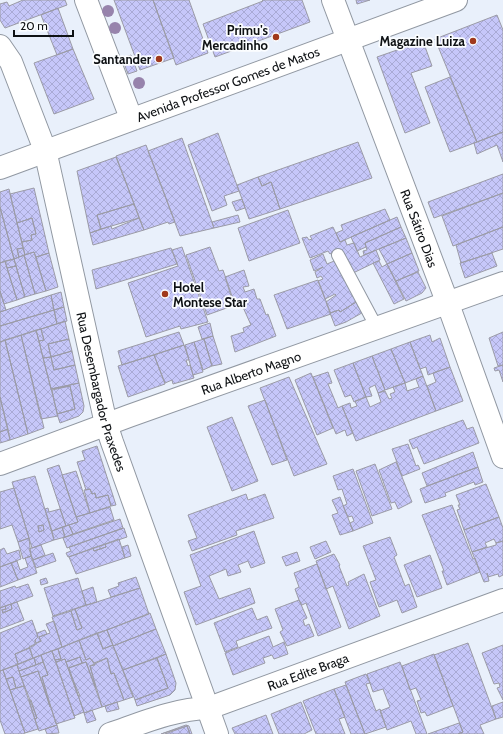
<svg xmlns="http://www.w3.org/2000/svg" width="503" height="734" font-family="Cabin,sans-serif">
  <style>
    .building { fill: url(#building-cross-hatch); stroke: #9b9ba6; fill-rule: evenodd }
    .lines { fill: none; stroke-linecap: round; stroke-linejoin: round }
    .service-casing { stroke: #9198a2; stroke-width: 14 }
    .minor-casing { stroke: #9198a2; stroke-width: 24 }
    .tertiary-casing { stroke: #9198a2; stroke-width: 24 }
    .primary-casing { stroke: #9198a2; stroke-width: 24 }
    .service { stroke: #fff; stroke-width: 12 }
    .minor { stroke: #fff; stroke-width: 22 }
    .tertiary { stroke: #fff; stroke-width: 22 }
    .primary { stroke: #fff; stroke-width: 22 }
    .tree { fill: #9783ac }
    .poi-dot { fill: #a0381c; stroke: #fbfdff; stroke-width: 1.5 }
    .labels { text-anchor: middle; stroke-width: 3.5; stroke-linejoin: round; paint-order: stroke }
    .poi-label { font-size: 13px; font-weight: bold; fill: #0e1114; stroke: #fbfdff; text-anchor: end }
    .street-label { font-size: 13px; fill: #0e1114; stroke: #fbfdff }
  </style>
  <defs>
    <pattern id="building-cross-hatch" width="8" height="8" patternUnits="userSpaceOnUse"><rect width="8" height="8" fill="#c6c7f9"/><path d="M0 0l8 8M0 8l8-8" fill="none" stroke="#a9aad5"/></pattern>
  </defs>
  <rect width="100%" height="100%" fill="#e9f0fb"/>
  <!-- building -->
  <path class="building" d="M23,0H65L67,5L5,28L0,20V4L7,2L9,6Z
    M114,0H153L174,58L140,70Z
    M153,0H189L208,53L176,65Z
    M262,0H302L310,22L215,57L203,24L263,1Z
    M356,0H370L357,4Z
    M58,8L73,49L57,55L41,15Z
    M497,15L503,30V132L477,142L435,39Z
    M423,41L432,66L411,73L430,123L405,133L377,57Z
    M73,49L94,99L54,114L34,63Z
    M131,55L137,71L128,74L122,58Z
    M450,77L477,142L450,152L425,87Z
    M503,132V162L497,145L477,154L474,143Z
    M218,133L239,191L224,196L227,205L212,211L188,145Z
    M182,138L214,228L180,236L148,151Z
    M358,142L372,178L280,209L271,182L262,186L258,177Z
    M146,145L175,222L169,224L168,222L144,230L116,156Z
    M116,157L134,204L97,215L101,229L90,233L77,171Z
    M503,174V193L434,218L428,202Z
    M258,177L262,186L271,182L280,209L249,219L237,185Z
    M34,188L49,253L36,257L34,252L25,255L22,242L32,240L31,235L36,234L32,218L17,223L10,194Z
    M9,189L23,248L17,249L19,257L14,259L0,207V192Z
    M503,193V227L453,246L442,216Z
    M242,199L245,208L236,211L232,202Z
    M134,204L139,218L101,229L97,215Z
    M0,207L14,259L0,263Z
    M385,209L390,220L340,242L336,233L343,230L341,225Z
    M288,210L300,243L249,261L238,228Z
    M238,215L240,222L214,228L212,222Z
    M397,217L401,227L365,243L366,247L357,251L351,237Z
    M32,218L36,234L31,235L32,240L22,242L17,223Z
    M139,218L144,230L93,245L90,233L111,226L112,229Z
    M333,227L340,242L345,240L347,245L354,243L360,257L376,250L380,260L351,274L335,251L330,254L328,251L310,258L302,238L307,237L309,240L312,239L310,236Z
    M401,227L406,238L364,255L363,251L367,250L365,243Z
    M503,227V249L461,263L456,245Z
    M406,238L412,253L387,264L379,249Z
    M182,247L208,322L181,329L180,326L146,337L128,283L178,266L172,250Z
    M210,247L219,271L223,270L235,305L207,315L186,255Z
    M23,248L25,255L19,257L17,249Z
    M171,248L177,264L96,289L92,270Z
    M34,252L46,291L35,294L24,255Z
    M49,253L58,287L46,291L36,257Z
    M412,253L419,271L396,281L387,264Z
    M492,253L497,266L465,278L460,263Z
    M323,254L327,264L339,259L361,299L340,312L339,310L330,313L326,302L336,295L335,294L325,299L318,281L323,279L321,276L317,278L315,272L323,267L314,271L310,260Z
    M24,255L35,294L25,297L14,259Z
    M14,259L16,266L7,268L5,261Z
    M5,261L17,300L4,304L0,291V263Z
    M379,261L382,267L387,264L404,299L394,304L373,263Z
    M16,266L25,297L17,300L7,268Z
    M244,270L249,286L243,287L245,292L254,289L257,299H260L266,315L268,314L276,336L235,352L231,336L244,332L243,328L251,325L242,305L236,307L233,302L225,277Z
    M418,272L426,288L422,293L406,301L396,281Z
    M318,280L331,314L287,329L274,295Z
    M0,291L6,310L0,312Z
    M61,292L64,307L54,310L51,295Z
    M51,295L54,310L0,326V312Z
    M361,299L367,310L346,322L335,326L330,313L339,310L340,312Z
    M64,307L67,321L57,324L54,310Z
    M54,310L57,324L0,342V326Z
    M65,321L69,339L48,344L51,357L43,358L39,341L44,340L41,329Z
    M210,323L213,336L202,339L198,327Z
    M41,329L44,340L39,341L36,330Z
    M36,330L58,416L41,419L21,335Z
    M179,332L184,345L122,365L118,351Z
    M503,332V365L498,366L489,338Z
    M21,335L44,428L28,434L5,340Z
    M430,335L432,342L440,338L450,367L428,375L426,367L420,369L410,342Z
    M213,336L222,364L212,366L204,339Z
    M69,339L72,351L51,357L48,344Z
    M204,339L212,366L203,370L194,342Z
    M5,340L28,434L10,440L0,397V342Z
    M194,342L203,372L193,375L185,345Z
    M410,342L423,376L405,383L391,349Z
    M184,345L189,360H186L188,366L190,365L194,378L173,384L172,380L165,383L154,355Z
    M391,349L405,383L385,390L372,356Z
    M72,351L75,365L54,370L51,357Z
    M154,355L165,384L128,397L118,366Z
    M372,356L385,390L378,393L375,385L369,388L372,396L366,397L353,363Z
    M51,357L54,370L75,365L79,383L51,389L43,358Z
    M353,363L366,397L354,402L351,395L345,397L334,370Z
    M503,365V382L499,370L495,371L494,368Z
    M450,367L463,401L436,411L427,386L436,382L433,373Z
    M328,372L332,383L328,384L338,408L342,406L353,433L347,436L345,430L336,434L313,377Z
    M311,373L333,428L317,435L295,380Z
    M423,376L436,411L356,441L342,406L350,403L351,408L357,406L355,401L366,397L370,407L381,402L378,393L385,391L389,399L392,398L390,394L395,392L393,387L405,383L407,391L419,387L416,379Z
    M289,377L327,464L294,476L260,388Z
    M79,383L84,406L83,412L79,416L60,423L57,414L75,409L70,386L51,389Z
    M70,386L75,409L57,414L52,390Z
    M0,397L8,429L0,432Z
    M265,400L287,460L272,465L248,406Z
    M232,417L258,481L232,491L207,427Z
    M463,420L467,429L473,427L479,443L424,464L417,447L413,449L409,440Z
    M8,429L10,440L0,443V432Z
    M408,444L416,466L418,465L420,469L402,476L392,449Z
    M97,446L116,505L111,506L108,495L96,498L95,493L92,494L90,489L86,490L77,462L85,460L82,451Z
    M473,452L478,467L427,486L422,473Z
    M396,462L412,502L398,509L395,502L391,503L379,470Z
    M375,464L392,509L372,516L356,471Z
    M59,465L78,522L66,526L47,469Z
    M478,467L483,482L475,485L474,482L445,493L446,496L425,503L420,489Z
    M353,469L373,523L353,531L350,523L354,521L352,516L348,517L343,506L347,504L342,489L338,490L333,476Z
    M76,471L90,513L76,517L62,475Z
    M35,476L54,540L32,548L12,482ZM43,525L44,530L39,532L38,526Z
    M486,484L499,517L464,530L457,510L460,509L458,505H460L456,495Z
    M14,488L29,538L18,542L12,525L0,529V492Z
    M90,489L92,494L95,493L96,498L108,495L111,506L90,513L84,490Z
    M246,494L248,500L265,494L274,518L236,531L237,535L192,551L188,541L197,538L188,515Z
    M340,497L353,531L340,535L332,515L338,513L332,500Z
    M452,505L473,559L475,558L480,572L447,585L442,571H444L422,515Z
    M110,507L114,520L73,534L69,525L78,522L76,517Z
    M48,508L49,512L60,509L66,526L52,531L45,509Z
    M499,517L503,528V541L496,543L494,539L485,543L487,547L472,552L464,530Z
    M120,519L123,528L67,548L63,538Z
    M43,525L44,530L39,532L38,526Z
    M69,525L73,534L65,537L62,527Z
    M62,527L65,537L54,540L52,531Z
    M124,528L127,537L68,557L66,553L71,551L69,547Z
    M254,531L265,563L251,568L248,561L238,565L241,572L228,576L226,569L209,576L219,599L250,588L255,603L196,625L184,592L201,586L190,555Z
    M390,537L397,555L394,557L405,586L409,584L417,607L402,613L397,600L379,607L370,582L376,580L363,546Z
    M29,538L31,556L23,559L18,542Z
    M119,539L125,558L76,574L69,557L93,548L94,551L106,547L105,544Z
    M326,541L331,552L315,559L310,547Z
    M503,541V575L499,577L498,574L488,577L487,573L489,581L484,582L472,552L496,545V543Z
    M105,544L106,547L94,551L93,548Z
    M41,545L45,555L33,560L29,549Z
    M128,545L131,556L125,558L122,547Z
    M4,548L7,554L19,550L21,559L0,567V550Z
    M297,552L300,561L286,566L282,557Z
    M53,553L56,561L36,568L33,560Z
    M334,554L340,565L339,566L347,586L349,585L348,582L364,574L380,616L349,629L333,586L326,589L316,561Z
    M430,555L442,588L417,597L404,565Z
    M31,556L37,573L18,580L11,563L17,561L20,570L28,567L25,558Z
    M11,563L18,580L0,587V567Z
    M317,564L341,627L318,636L306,603L302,605L299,600L295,589L299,587L294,573Z
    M136,577L140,588L111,597L108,590L119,586L118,583Z
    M46,578L48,583L41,585L40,580Z
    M78,578L86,605L53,616L44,588Z
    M28,584L33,596L0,608V591L15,586L16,588Z
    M93,587L97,602L86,605L82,591Z
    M140,588L149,614L62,647L52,617L71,611L77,630L82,628L75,609Z
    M299,600L307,618L303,620L305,626L309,624L314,636L287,646L280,632L283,630L275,609Z
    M17,602L24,620L0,629V608L5,606L6,609L2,610L3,613L12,609L11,604Z
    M11,604L12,609L3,613L2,610L6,609L5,606Z
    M252,608L257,620L267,616L272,628L236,641L238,647L225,652L214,623Z
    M75,609L82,628L77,630L71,611Z
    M150,613L156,629L113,646L107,630Z
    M32,620L38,637L35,640V645L15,654L18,664L0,671V633Z
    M54,621L62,647L33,658L29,647L41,641L39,637L50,633L46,624Z
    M156,629L166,654L123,670L113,646Z
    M45,630L47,634L39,637L41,641L36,643L35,640L38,637L37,633Z
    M107,630L113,645L103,649L97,633Z
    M97,633L103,649L113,645L133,697L124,700L114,673L111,674L107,658L94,663L90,658L86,660L79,640Z
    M269,636L273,647L284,642L288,654L274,659L272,655L263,658L265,663L233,675L225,653Z
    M79,640L86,660L90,658L95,665L90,666L96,689L86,662L82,663L80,657L66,662L65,659L56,662L55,660L61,659L58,649Z
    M468,643L496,719L480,725L484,734H458L463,732L434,655Z
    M503,645V700L497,688L500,687L499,683L494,684L482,653Z
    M30,648L33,658L18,664L15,654Z
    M58,649L61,659L55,660L52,651Z
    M52,651L75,718L56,724L42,677L48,675L41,655Z
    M166,654L176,683L175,690L170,695L137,706L135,700L168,688L157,658Z
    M434,654L453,706L427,716L425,712L421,713L417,701L421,700L416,688L410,690L402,666Z
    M41,655L43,662L36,665L34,658Z
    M80,657L82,663L68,668L66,662Z
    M34,658L36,665L19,671L17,665Z
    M107,658L111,674L114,673L124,700L102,707L90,666Z
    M157,658L168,688L135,700L123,670Z
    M65,659L84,712L74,716L56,662Z
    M43,662L48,675L42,677L50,707L38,671L21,677L19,671Z
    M86,662L102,707L84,713L69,668Z
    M400,662L427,734H416L411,721L387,730L380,711L390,707L383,689L373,692L367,674Z
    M17,665L24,686L16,688L13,677L6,679L3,670Z
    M68,668L80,696H78Z
    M3,670L25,733L23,734H5L0,720V671Z
    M38,671L57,725L39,731L35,719L37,718L21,677Z
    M366,674L370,683L366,684L376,711L380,709L386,727L365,734L345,682Z
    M13,677L16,688L10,690L6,679Z
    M346,685L359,719L365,734H351L334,689Z
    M24,686L38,729L25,733L10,690Z
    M334,689L345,717L339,719L345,734H316L303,701Z
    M29,700H31L37,718L35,719Z
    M117,702L119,709L107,712L105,706Z
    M301,702L312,730L304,734H279L271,714Z
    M503,702V717L496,719L492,706Z
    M92,710L96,720L87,723L84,713Z
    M266,715L273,734H235L232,728Z
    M459,723L463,732L458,734H428Z
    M57,725L59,733L47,734L45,729Z
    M186,725L189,726L192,734H190L187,726L161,734Z
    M187,726L190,734H165Z"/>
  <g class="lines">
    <defs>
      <path id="service" d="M338,255L377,328"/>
      <g id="minor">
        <path d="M86,0L131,118"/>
        <path d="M448,304L503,457"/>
        <path id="s1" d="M110,734C142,723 174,709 209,708L503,600"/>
      </g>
      <g id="tertiary">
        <path id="s2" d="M333,0L448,304"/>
        <path id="s3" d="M0,46L11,62L45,150L106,424L112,442L217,734"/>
      </g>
      <g id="primary">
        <path id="s4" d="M0,168L456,0"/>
        <path id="s5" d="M0,464L129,416L503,283"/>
      </g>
    </defs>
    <!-- service casing -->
    <use href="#service" class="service-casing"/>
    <!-- minor casing -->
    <use href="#minor" class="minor-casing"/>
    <!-- tertiary casing -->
    <use href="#tertiary" class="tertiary-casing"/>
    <!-- primary casing -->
    <use href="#primary" class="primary-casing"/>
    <!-- service -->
    <use href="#service" class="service"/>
    <!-- minor -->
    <use href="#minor" class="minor"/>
    <!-- tertiary -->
    <use href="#tertiary" class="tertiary"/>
    <!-- primary -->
    <use href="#primary" class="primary"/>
  </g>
  <!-- trees -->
  <g class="tree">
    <circle cx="108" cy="11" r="6"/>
    <circle cx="115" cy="28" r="6"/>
    <circle cx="139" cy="83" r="6"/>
  </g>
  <!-- markers -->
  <g class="poi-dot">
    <circle cx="276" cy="37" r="4"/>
    <circle cx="473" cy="41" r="4"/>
    <circle cx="159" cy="59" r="4"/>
    <circle cx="165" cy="294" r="4"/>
  </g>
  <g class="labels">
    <!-- poi labels -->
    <g class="poi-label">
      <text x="268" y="35">Primu's<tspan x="268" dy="15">Mercadinho</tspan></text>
      <text x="465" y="46">Magazine Luiza</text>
      <text x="151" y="64">Santander</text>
      <text x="173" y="292" text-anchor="start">Hotel<tspan x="173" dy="15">Montese Star</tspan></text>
    </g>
    <!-- street labels -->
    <g class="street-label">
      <text dy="5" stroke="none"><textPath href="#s4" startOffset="243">Avenida Professor Gomes de Matos</textPath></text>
      <text dy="5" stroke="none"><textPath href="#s2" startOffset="244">Rua Sátiro Dias</textPath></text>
      <text dy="5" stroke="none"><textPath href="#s5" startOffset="267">Rua Alberto Magno</textPath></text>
      <text dy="5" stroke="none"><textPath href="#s3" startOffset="362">Rua Desembargador Praxedes</textPath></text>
      <text dy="5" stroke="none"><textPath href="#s1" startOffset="208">Rua Edite Braga</textPath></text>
    </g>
  </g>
  <!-- scale -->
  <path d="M14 30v6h59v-6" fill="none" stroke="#0e1114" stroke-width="2"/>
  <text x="20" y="30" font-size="12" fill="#0e1114" stroke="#fbfdff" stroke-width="3" paint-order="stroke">20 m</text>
</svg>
